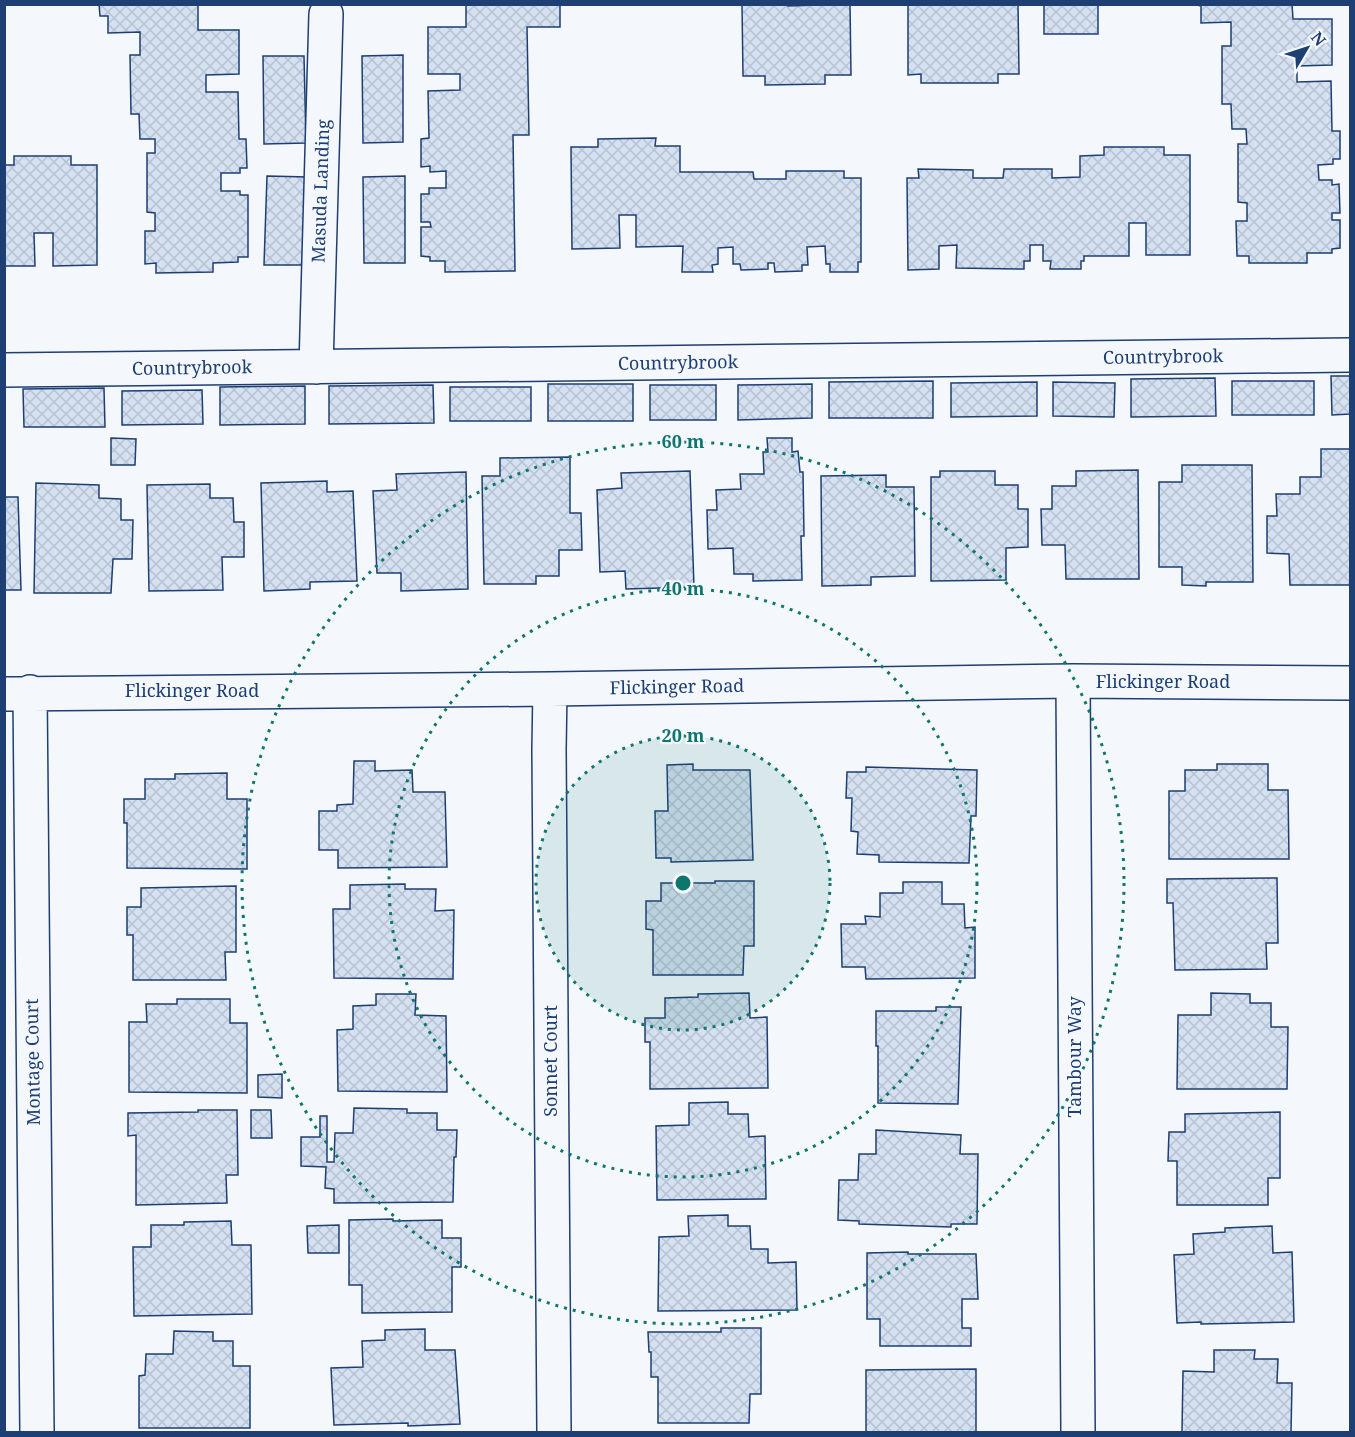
<svg xmlns="http://www.w3.org/2000/svg" width="1355" height="1437" font-family="'Noto Serif',serif">
  <style>
    .building { fill: url(#building-cross-hatch); stroke: #1d3f73; stroke-width: 1.5 }
    .lines { fill: none; stroke-linecap: round; stroke-linejoin: round }
    .street-casing { stroke: #1d3f73; stroke-width: 36 }
    .street { stroke: #f4f7fb; stroke-width: 33 }
    .ring { fill: none; stroke: #0f766e; stroke-width: 3; stroke-dasharray: 3 6 }
    .labels { text-anchor: middle; stroke-width: 4.5; stroke-linejoin: round; paint-order: stroke }
    .street-label { font-size: 18px; fill: #1d3f73; stroke: #f4f7fb }
    .centre { fill: #0f766e; stroke: #f4f7fb; stroke-width: 3 }
    .ring-label { font-size: 18px; text-anchor: middle; font-weight: bold; fill: #0f766e; stroke: #f4f7fb; stroke-width: 4.5; stroke-linejoin: round; paint-order: stroke }
  </style>
  <defs>
    <pattern id="building-cross-hatch" width="8" height="8" patternUnits="userSpaceOnUse" patternTransform="scale(1.5)"><rect width="8" height="8" fill="#d5e0f0"/><path d="M0 0l8 8M0 8l8-8" fill="none" stroke="#b6c1d1"/></pattern>
  </defs>
  <rect width="100%" height="100%" fill="#f4f7fb"/>
  <!-- building -->
  <path class="building" d="M99,4H198V30H239V74L206,75V92H238L239,139H246L247,168H240V173H221V191H240V195H248V257H238V262L213,263V272L156,273V263L145,264V231H155V213L147,212V153H155V139H140L139,114H131L130,55H140V32L108,33V16H100Z
    M466,4H560V27H527L529,135H513L515,271L445,272V261H430V257L421,256V227H431L430,222H421V194H429V188H446V171L430,172V166L421,167V139L429,138L428,91L460,90V74H428V27H466Z
    M742,4H788V6L850,4L851,75H825V84L765,85V76H743Z
    M908,4H1018L1019,74H998V83H921V74L908,75Z
    M1044,4H1098V34H1044Z
    M1192,4H1292L1293,19H1332V65L1297,66V82L1331,81L1332,131H1340V159H1333V164L1318,165L1319,180H1332V185L1339,184L1340,213H1332V220H1340V248L1332,249V253H1307V263H1249V256H1237L1236,221H1247V203L1238,202V144H1247L1246,129H1232L1231,104H1222V46H1231V22L1201,23V6Z
    M403,55V142L363,143L362,56Z
    M263,56H304L306,143L264,144Z
    M656,138L655,146H680V172H753L754,179H786V171H844V178H861V262H858V272H830V264H826L825,246L807,247L808,265H802V271L775,272L774,263H768V269L741,270L740,264H733V247L718,248V264L712,265L713,272H682L683,246L636,247V215H619L620,248L572,249L571,147H598V139Z
    M1104,147H1164V155H1190V255H1146V223H1129V256H1084V261H1081V269H1050L1051,261H1043V245H1030V261H1024V269L956,268L957,245L939,246V269L908,270L907,178H919L918,169L973,170V178H1003L1004,169H1052V178L1080,177V156L1104,155Z
    M14,156H71V165H97V265L53,266V233H34L35,266H4V165H14Z
    M267,176L308,177L305,265H264Z
    M405,176V263H364L363,177Z
    M1331,376H1350V414L1332,415Z
    M1215,378L1216,416L1131,417V379Z
    M933,381V418H829V382Z
    M1232,381H1314V415H1232Z
    M1037,382V416L951,417V383Z
    M1053,382L1115,383L1114,417L1053,416Z
    M548,384H633V421H548Z
    M812,384V418L738,420V385Z
    M433,385L434,423L329,424V386Z
    M650,385H716V420H650Z
    M305,386V424L220,425V387Z
    M450,387H531V421H450Z
    M104,388L105,427H24L23,389Z
    M202,390L203,424L122,425V391Z
    M111,438L136,439L135,465H111Z
    M767,438H792V452L798,451L800,472H803L804,536H801L802,580L753,581V574H734L733,548L708,549L707,510H717L716,490L741,489L740,474H764L763,452H768Z
    M1321,449H1350V585H1290L1289,554L1267,553V516H1277L1276,494H1300V477H1321Z
    M570,457V513H581L582,550H559V576H536V584H484L482,476H500V458Z
    M1182,465H1252L1253,582H1206V586L1182,585V567H1159V482H1182Z
    M1138,470L1139,579H1066L1065,545H1042L1041,509H1052V486H1076V471Z
    M690,471L694,587L626,589L625,571L600,572L597,490L622,488L621,473Z
    M940,471H995V485H1018V509H1028V547L1006,548V580L931,581V477H940Z
    M466,472L468,589L401,591V573H377L373,491L397,490L396,474Z
    M886,475V487H914L915,576L871,577V585L822,586L821,476Z
    M327,481V492L353,491L357,581L310,582V589L264,591L261,483Z
    M36,483L99,485V498L121,499V520H133L132,559H113L111,593H34Z
    M210,484V498H233L234,522H244V557H222L223,590L149,591L147,485Z
    M4,497H18L21,590H4Z
    M354,761H375V771L412,770L413,792H445L447,867L338,868V850H319V811H337V805L353,804Z
    M693,764V770H750L753,860L671,862V858H656L655,811H668L667,765Z
    M1217,764H1268V790H1288L1289,859H1169V791H1185V770H1217Z
    M866,767L977,770L976,816H971L969,863L879,862V855L857,854L858,832L851,831L852,798H846L847,772H866Z
    M227,773V799H247V869L127,868V823H124V799H145V779H175V774Z
    M1277,878L1278,943H1266L1267,969L1175,970L1173,903H1167V879Z
    M715,881H754V946H744L743,975H653V930L646,929V901H661V883H715Z
    M903,882H942V904H964L965,928L975,927V978L866,979L865,967H842L841,924H866L865,916L880,917V893H903Z
    M405,884V889H436L435,911L454,910L453,979L334,978L333,909H350V885Z
    M236,886V952H225L226,980H133V935H127V907H141V888Z
    M749,993L750,1018L767,1017L768,1088L650,1089V1042H645V1018H665V998L698,997V994Z
    M1211,993L1250,994V1003H1271V1027H1288L1287,1089H1177L1178,1015H1211Z
    M376,994H416L415,1015L446,1016L447,1092L338,1091L337,1030L353,1029V1006L376,1005Z
    M177,999H230V1023H247V1093L129,1092V1022H147L146,1004H177Z
    M936,1007H961L958,1104L878,1103V1046H876V1011H936Z
    M282,1074V1098L258,1097V1075Z
    M728,1102V1114H748L749,1137L765,1136L766,1199L657,1200L656,1126L689,1125V1103Z
    M354,1108L407,1109V1113H437V1130H457L456,1157H454L453,1202L334,1203V1189L325,1188L326,1167L301,1166V1137H320V1116H327V1162H334L335,1133H353Z
    M198,1110H237L238,1175H226L227,1203L136,1205V1135L128,1136V1113L198,1112Z
    M251,1110H271L272,1138H251Z
    M1280,1112V1178H1268V1205H1177V1161H1168L1169,1132H1185V1114Z
    M876,1130L961,1135L960,1154H978L977,1224H951V1227L859,1224V1221L838,1220L839,1180H858L859,1154H876Z
    M728,1215V1226H750L751,1249H768V1263L796,1262L797,1310L658,1311L659,1237L689,1236L688,1216Z
    M393,1219V1221L442,1220V1238H461V1267H452V1312L362,1313V1285H349V1220Z
    M231,1221L232,1245H251L252,1314L134,1316L133,1247H151V1225H184V1222Z
    M339,1225V1253H308L307,1226Z
    M1272,1226L1273,1253L1292,1252L1294,1322L1201,1324V1322L1177,1323L1174,1255L1194,1254L1193,1234L1225,1232V1228Z
    M908,1252V1254H976L978,1299H962V1328H971V1346H880V1319H867V1253Z
    M721,1328H761V1394H750L749,1423H658V1377H651V1352H649L648,1332H721Z
    M425,1329V1350H455L460,1424L408,1426V1423L334,1425L331,1368L363,1367L362,1341L385,1340V1330Z
    M174,1331L213,1332V1341H233V1366H250V1428H139V1376L145,1375L146,1354H173Z
    M1214,1350H1255L1254,1359H1278L1277,1383H1292L1291,1432H1182L1183,1371L1214,1372Z
    M976,1369V1432H866V1370Z"/>
  <g class="lines">
    <defs>
      <path id="street" d="M316,367L326,14
        M4,370L1350,355
        M1073,681L1078,1432
        M550,689L549,749L554,1432
        M30,692L37,1432
        M4,694L550,689L1073,681L1350,683"/>
    </defs>
    <!-- street casing -->
    <use href="#street" class="street-casing"/>
    <!-- street -->
    <use href="#street" class="street"/>
  </g>
  <!-- distance rings -->
  <circle cx="683" cy="883" r="147" fill="#0f766e" fill-opacity=".12"/>
  <g class="ring">
    <circle cx="683" cy="883" r="147"/>
    <circle cx="683" cy="883" r="294"/>
    <circle cx="683" cy="883" r="441"/>
  </g>
  <g class="labels">
    <!-- street labels -->
    <g class="street-label">
      <text transform="translate(321 191) rotate(-88)" y="6">Masuda Landing</text>
      <text transform="translate(1163 357) rotate(-1)" y="6">Countrybrook</text>
      <text transform="translate(678 363) rotate(-1)" y="6">Countrybrook</text>
      <text transform="translate(192 368) rotate(-1)" y="6">Countrybrook</text>
      <text x="1163" y="688">Flickinger Road</text>
      <text transform="translate(677 687) rotate(-1)" y="6">Flickinger Road</text>
      <text x="192" y="697">Flickinger Road</text>
      <text transform="translate(1075 1057) rotate(-90)" y="6">Tambour Way</text>
      <text transform="translate(551 1061) rotate(-90)" y="6">Sonnet Court</text>
      <text transform="translate(33 1062) rotate(-91)" y="6">Montage Court</text>
    </g>
  </g>
  <circle cx="683" cy="883" r="9" class="centre"/>
  <g class="ring-label">
    <text x="683" y="448">60 m</text>
    <text x="683" y="595">40 m</text>
    <text x="683" y="742">20 m</text>
  </g>
  <!-- border -->
  <rect width="1355" height="1437" fill="none" stroke="#1d3f73" stroke-width="12"/>
  <!-- north arrow -->
  <g transform="translate(1307 48) rotate(51)" stroke="#f4f7fb" stroke-width="4.5" paint-order="stroke">
  <path d="M0-4.5L10 22L0 15L-10 22Z" fill="#1d3f73"/>
  <text y="-9" font-size="16" font-weight="bold" text-anchor="middle" fill="#1d3f73">N</text>
  </g>
</svg>
